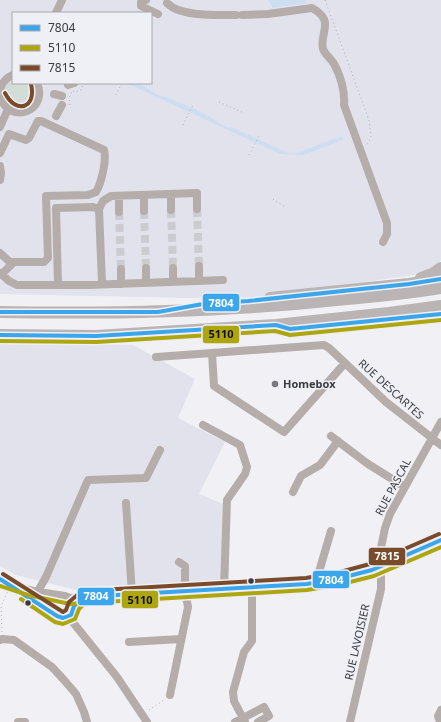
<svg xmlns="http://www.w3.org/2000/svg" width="441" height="722" font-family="'Noto Sans',sans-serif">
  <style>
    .built { fill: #e2e2ed; fill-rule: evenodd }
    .green { fill: #d3ddd7 }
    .water { fill: #cddef0 }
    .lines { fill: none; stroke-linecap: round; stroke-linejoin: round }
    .minor-tunnel { stroke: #ccccd0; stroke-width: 8; stroke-dasharray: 8 4; stroke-linecap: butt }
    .path { stroke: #b2adac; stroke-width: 1; stroke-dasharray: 1 3; stroke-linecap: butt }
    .minor { stroke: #b5adaa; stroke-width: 8 }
    .highway { stroke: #bab4b4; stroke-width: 12 }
    .bus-1-casing { stroke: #efeff6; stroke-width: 7 }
    .bus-2-casing { stroke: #efeff6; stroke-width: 7 }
    .bus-3-casing { stroke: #efeff6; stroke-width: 7 }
    .bus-1 { stroke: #3ba6ec; stroke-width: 4 }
    .bus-2 { stroke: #aea610; stroke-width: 4 }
    .bus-3 { stroke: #7a4b2a; stroke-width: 4 }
    .poi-dot { fill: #7a7a7e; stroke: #efeff6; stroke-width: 1.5 }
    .bus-dot { fill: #3b3b3e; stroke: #efeff6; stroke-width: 1.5 }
    .labels { text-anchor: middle; stroke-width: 3; stroke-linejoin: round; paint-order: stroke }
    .poi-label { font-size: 11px; font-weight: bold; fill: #3b3b3e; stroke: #efeff6; text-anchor: start }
    .street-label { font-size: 11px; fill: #3b3b3e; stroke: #efeff6 }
    .line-badge { stroke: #efeff6; stroke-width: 1.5 }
    .badge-label { font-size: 11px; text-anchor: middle; font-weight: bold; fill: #fff }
    .pale-badge-label { font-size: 11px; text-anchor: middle; font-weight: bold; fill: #111 }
  </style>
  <rect width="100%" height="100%" fill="#f0f0f5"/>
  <!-- built -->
  <path class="built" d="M0,0H441V260L435,266L414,275L282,294L235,299L0,294ZM13,13H151V83H13Z
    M0,342L133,345L195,379L178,418L225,442L199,494L228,506L229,586L160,587L80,591L16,575L0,566Z"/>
  <!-- green -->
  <path class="green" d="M13,80V83H30C38,92 35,99 28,107L13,110L3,98C4,89 5,84 13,80Z"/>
  <!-- water -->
  <path class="water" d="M268,0H306V3L273,8Z
    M126,83C129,83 133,82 136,83C148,86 154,96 166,97C182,104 200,110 215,120C221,123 225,129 232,127L288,153H296L342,136L343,140L304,155L280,154Z"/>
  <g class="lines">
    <!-- minor-tunnel -->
    <path class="minor-tunnel" d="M197,209L199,266
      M171,210L173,268
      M144,211L146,268
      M119,212L121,269"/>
    <!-- path -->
    <path class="path" d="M325,0L369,120L371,137L367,145
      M73,91L75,92L81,90L84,83
      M116,95L122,83
      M219,102L244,113
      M70,105L69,98L72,91
      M183,125L193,105
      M249,155L259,136
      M273,199L285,207
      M2,632L1,606L8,591
      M149,710L164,700"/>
    <!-- minor -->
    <path class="minor" d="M146,0L141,2V6L158,14
      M167,3C180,17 217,15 236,15
      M56,13L62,0
      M242,15L268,14L312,8C336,21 319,33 323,49C325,55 331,58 334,64C341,76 345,92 344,105L387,223V234L383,242
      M68,85L74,83
      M0,94C0,85 5,78 13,75
      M54,94L62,96
      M0,96C9,126 49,111 37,83
      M56,116L62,105
      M0,127L8,109
      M0,153L9,134L26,140L29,138L38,121H41L104,150C107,160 101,184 96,192L88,195L46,196L48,258L44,262H14L2,274
      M0,166L1,173L0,180
      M171,194V210
      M144,195V211
      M119,196V212
      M0,253L12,264
      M199,266V281
      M146,268V283
      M173,268V282
      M121,269V284
      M0,273L9,281L17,285H88L223,280
      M102,284L99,209L103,201L111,196L197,193V209
      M58,285L56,208L93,207L99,209
      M324,345L329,348L345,363L284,432L214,386L212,353Z
      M156,357L212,353
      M345,363L386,402L441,445
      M203,425L240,445L247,467L245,474L227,500L224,589
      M331,436L368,464L405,487
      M293,492L301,476L320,465L338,441
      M126,503L132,594
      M0,579L11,585L60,618L69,617C75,611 76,604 70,598
      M316,582L331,531
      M11,585L38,592L65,596L70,598L307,584L341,578L372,570L441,540
      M33,600L46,577L88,480L146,478L160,450
      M51,612C49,603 54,598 62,596
      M71,615V620L117,677L147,722
      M0,640L2,639L14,640L52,667L64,680L76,694L84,712L87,722
      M129,642L181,639
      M170,695L188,607L185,591V566L179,562
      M18,722H25
      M235,722L264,707L269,716L258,722
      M245,722L234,701L233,692L244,652L252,641V587
      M350,722L381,589V574L379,558L385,528L390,514L441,422
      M440,722L438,716L441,710"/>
    <!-- highway -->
    <path class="highway" d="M421,278L434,273L441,268
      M270,298L409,284L441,279
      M0,312C112,314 224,312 336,300C371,297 406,294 441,288
      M0,335L96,336L276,325L389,313L441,306"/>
    <defs>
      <path id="bus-1" d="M0,312H158L203,304L248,301L409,284L441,279
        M0,335L96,336L276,325L290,329L441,314
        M0,579L57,616L63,618L71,615L74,606L83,597L307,584L341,578L372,570L441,540"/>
      <path id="bus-2" d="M0,341L96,342L275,331L290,335L441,320
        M0,586L28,595L70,604L307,590L342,584L374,576L441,547
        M21,599L55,622L63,624L75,619L79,609L87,601"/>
      <path id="bus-3" d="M5,93C16,115 37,108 31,84
        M3,574L63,612L66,610L69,602L82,591L306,578L340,572L370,564L439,534"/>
    </defs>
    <!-- bus-1 casing -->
    <use href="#bus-1" class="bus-1-casing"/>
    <!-- bus-2 casing -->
    <use href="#bus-2" class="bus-2-casing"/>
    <!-- bus-3 casing -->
    <use href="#bus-3" class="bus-3-casing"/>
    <!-- bus-1 -->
    <use href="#bus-1" class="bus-1"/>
    <!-- bus-2 -->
    <use href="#bus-2" class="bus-2"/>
    <!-- bus-3 -->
    <use href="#bus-3" class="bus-3"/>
  </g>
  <!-- markers -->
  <circle class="poi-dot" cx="275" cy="384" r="4"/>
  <g class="bus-dot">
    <circle cx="251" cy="581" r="3.5"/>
    <circle cx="28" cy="603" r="3.5"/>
  </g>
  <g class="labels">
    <!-- poi labels -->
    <g class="poi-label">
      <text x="283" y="388">Homebox</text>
    </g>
    <!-- street labels -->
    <g class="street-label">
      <text transform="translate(391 389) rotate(42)" y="4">RUE DESCARTES</text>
      <text transform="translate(393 487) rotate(-62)" y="4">RUE PASCAL</text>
      <text transform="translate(357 642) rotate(-77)" y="4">RUE LAVOISIER</text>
    </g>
  </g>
  <g class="line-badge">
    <rect x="202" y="293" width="38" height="19" rx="4" fill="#3ba6ec"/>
    <rect x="202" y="325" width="38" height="19" rx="4" fill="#aea610"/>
    <rect x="368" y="547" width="38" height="19" rx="4" fill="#7a4b2a"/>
    <rect x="312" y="570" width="38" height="19" rx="4" fill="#3ba6ec"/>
    <rect x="77" y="587" width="38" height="19" rx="4" fill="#3ba6ec"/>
    <rect x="121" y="590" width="38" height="19" rx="4" fill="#aea610"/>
  </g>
  <g class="badge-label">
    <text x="221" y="307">7804</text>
    <text x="387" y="560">7815</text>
    <text x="331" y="584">7804</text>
    <text x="96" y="600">7804</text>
  </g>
  <g class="pale-badge-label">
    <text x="221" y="338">5110</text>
    <text x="140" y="604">5110</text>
  </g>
  <!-- legend -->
  <rect x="12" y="12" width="140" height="72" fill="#efeff6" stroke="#a7a7ac"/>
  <rect x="20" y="25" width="20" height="6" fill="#3ba6ec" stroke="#a7a7ac"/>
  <text x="48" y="32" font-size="12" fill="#3b3b3e">7804</text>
  <rect x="20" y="45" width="20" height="6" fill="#aea610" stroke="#a7a7ac"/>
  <text x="48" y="52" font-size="12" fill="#3b3b3e">5110</text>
  <rect x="20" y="65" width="20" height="6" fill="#7a4b2a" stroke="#a7a7ac"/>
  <text x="48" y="72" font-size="12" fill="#3b3b3e">7815</text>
</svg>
